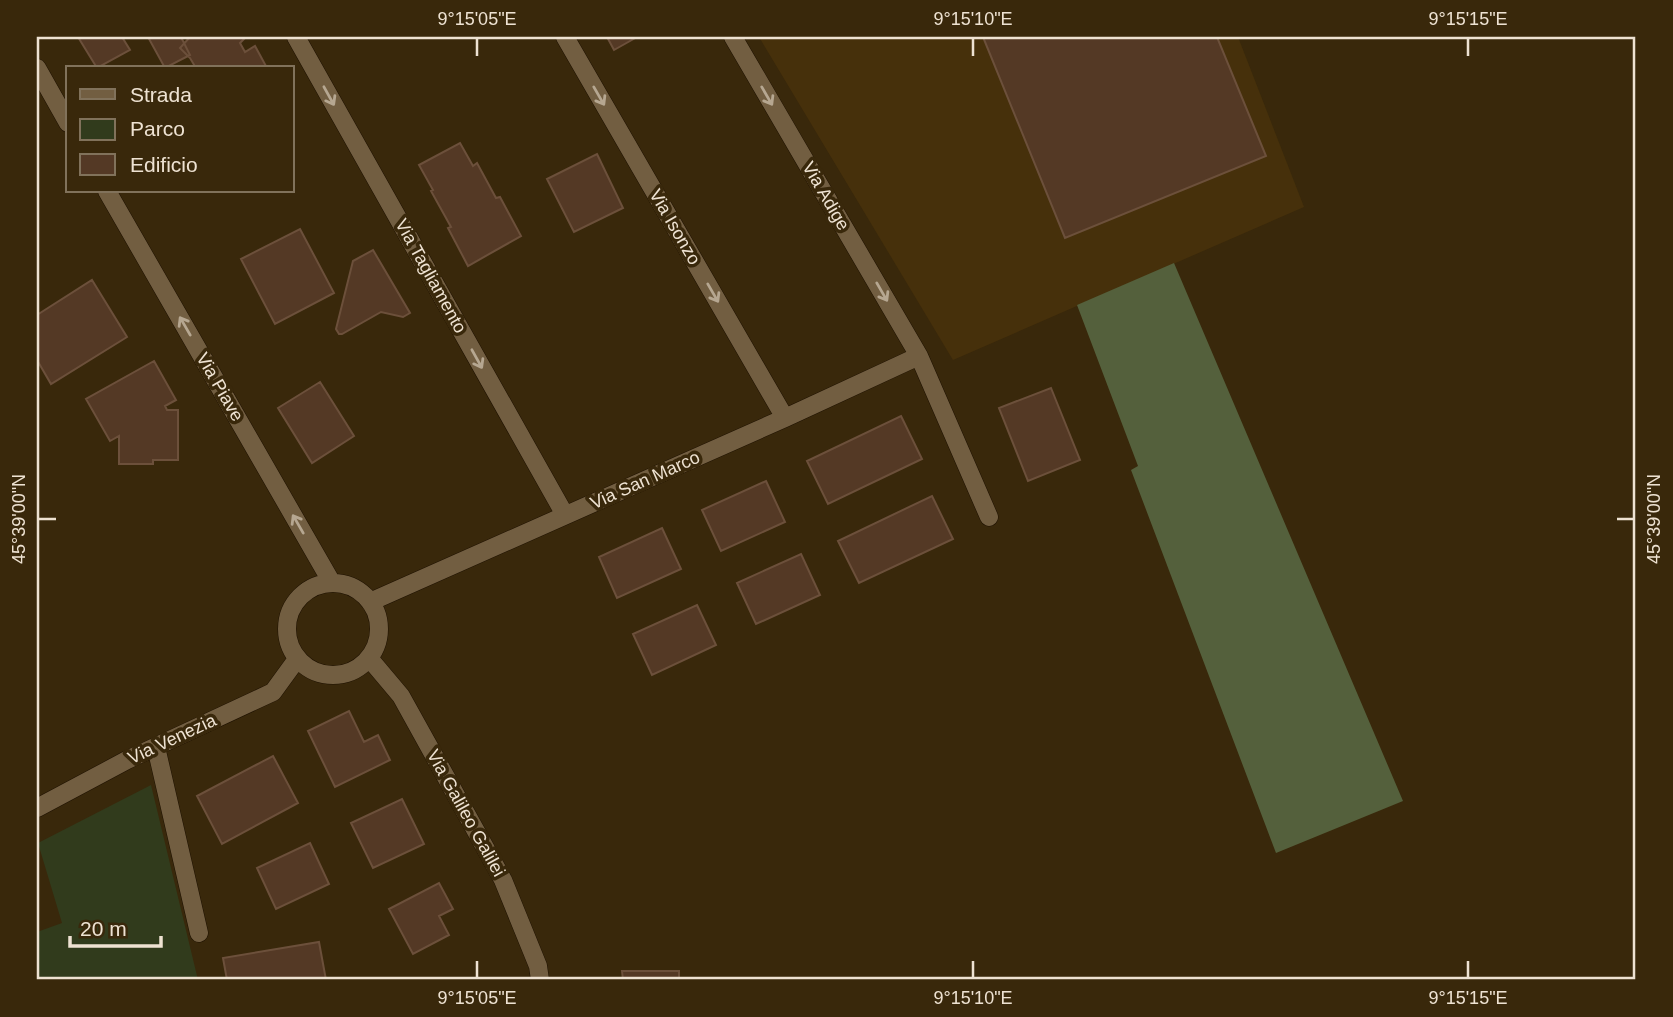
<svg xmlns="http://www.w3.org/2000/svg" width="1673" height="1017" font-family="Arial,sans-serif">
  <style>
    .built { fill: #46300b }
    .green { fill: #313b1c }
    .forest { fill: #54603c }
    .building { fill: #543925; stroke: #6c503b; stroke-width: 2 }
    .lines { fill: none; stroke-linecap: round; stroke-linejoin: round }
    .lane-casing { stroke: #1e1100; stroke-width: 19 }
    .street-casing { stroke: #1e1100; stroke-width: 19 }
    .lane { stroke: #725e41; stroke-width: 18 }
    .street { stroke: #725e41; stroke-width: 18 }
    .oneway { stroke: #b6a791 }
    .ticks { fill: none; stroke: #eee2d2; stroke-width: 2.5 }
    .labels { text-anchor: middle; stroke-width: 7; stroke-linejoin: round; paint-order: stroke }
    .street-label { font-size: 18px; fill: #eee2d2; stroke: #39280b }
    .neatline { fill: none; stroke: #eee2d2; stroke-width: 2.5 }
    .ticks-label { font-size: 18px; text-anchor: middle; fill: #eee2d2 }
  </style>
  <rect width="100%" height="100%" fill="#39280b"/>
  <!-- built -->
  <path class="built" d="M759,37H1238L1304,207L953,360Z"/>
  <!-- green -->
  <path class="green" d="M151,785L198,980H37V932L62,923L38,843Z"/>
  <!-- forest -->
  <path class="forest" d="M1174,263L1403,801L1276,853L1131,470L1138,466L1077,305Z"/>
  <!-- building -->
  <path class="building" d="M78,37H122L130,50L97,68Z
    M148,37H181L190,55L165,68Z
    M190,37H246L240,43L245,52L255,46L267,68H196L190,58L180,48Z
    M607,37H637L614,50Z
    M983,37H1217L1266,156L1065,238Z
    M460,143L473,166L477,163L496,198L500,197L521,236L468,266L448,228L451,227L431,191L433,190L419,165Z
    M597,154L623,208L574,232L547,179Z
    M300,229L334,293L275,324L241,259Z
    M373,250L410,313L403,317L381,312L342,334H339L336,329L353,261Z
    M92,280L127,337L51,384L37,360V315Z
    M154,361L176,400L165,406L167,410H178V460H153V464H119V436L110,441L86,399Z
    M320,382L354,436L312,463L278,408Z
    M1051,388L1080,460L1028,481L999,408Z
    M901,416L922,459L828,504L807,461Z
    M766,481L785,522L721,551L702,510Z
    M932,496L953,539L859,583L838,541Z
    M662,528L681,569L617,598L599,557Z
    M801,554L820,595L756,624L737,583Z
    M697,605L716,645L652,675L633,634Z
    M349,711L364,742L378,735L390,760L335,787L308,731Z
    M273,756L298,803L222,844L197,796Z
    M402,799L424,844L373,868L351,823Z
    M310,843L329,884L276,909L257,868Z
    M439,883L453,909L439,916L449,935L413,954L389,909Z
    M319,942L326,980H227L223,958Z
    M622,971H679V980H623Z"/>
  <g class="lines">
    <defs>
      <path id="lane" d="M156,747L199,933"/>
      <path id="street" d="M296,37L565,515
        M565,37L785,418
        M733,37L919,356L989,517
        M37,68L68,123
        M107,191L332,583
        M287 629a46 46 0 1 1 92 0a46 46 0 1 1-92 0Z
        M370,602L785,418L919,356
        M369,658L401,696L503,880L538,966L540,980
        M37,808L127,760L273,692L297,659"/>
    </defs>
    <!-- lane casing -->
    <use href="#lane" class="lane-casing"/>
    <!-- street casing -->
    <use href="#street" class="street-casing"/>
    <!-- lane -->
    <use href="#lane" class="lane"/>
    <!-- street -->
    <use href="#street" class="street"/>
  </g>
  <!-- one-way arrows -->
  <defs><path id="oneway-shaft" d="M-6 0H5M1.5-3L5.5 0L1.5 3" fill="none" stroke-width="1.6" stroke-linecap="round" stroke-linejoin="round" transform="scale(1.75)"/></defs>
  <g class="oneway">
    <use href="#oneway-shaft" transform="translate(329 96) rotate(61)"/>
    <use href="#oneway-shaft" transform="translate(599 96) rotate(60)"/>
    <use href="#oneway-shaft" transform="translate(767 96) rotate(60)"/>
    <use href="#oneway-shaft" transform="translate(882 292) rotate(60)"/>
    <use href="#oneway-shaft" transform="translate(713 293) rotate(60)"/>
    <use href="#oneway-shaft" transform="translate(185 326) rotate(-120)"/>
    <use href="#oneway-shaft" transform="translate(477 359) rotate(61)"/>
    <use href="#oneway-shaft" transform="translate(298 524) rotate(-120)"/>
  </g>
  <!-- ticks -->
  <path class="ticks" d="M477,38V56M973,38V56M1468,38V56M38,519H56M1617,519H1634M477,961V978M973,961V978M1468,961V978"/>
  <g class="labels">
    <!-- street labels -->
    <g class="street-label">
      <text transform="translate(826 196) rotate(60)" y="6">Via Adige</text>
      <text transform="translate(675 227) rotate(60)" y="6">Via Isonzo</text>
      <text transform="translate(431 276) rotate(61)" y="6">Via Tagliamento</text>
      <text transform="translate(220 387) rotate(60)" y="6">Via Piave</text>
      <text transform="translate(645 480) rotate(-24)" y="6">Via San Marco</text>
      <text transform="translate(172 739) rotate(-25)" y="6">Via Venezia</text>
      <text transform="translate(466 813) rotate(61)" y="6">Via Galileo Galilei</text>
    </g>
  </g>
  <!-- border -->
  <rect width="1673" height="1017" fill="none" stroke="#39280b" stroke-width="77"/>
  <!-- legend -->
  <rect x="66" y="66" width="228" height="126" fill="#39280b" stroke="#81725b" stroke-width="2"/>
  <rect x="80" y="89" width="35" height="10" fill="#725e41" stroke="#81725b" stroke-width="2"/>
  <text x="130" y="102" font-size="21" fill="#eee2d2">Strada</text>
  <rect x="80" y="119" width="35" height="21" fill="#313b1c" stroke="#81725b" stroke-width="2"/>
  <text x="130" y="136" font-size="21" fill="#eee2d2">Parco</text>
  <rect x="80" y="154" width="35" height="21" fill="#543925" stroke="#81725b" stroke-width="2"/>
  <text x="130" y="172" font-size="21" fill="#eee2d2">Edificio</text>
  <!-- scale -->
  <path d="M70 936v10h91v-10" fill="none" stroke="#eee2d2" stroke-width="3.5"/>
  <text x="80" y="936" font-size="21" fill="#eee2d2" stroke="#39280b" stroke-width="5" paint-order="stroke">20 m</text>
  <rect x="38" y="38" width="1596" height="940" class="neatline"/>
  <g class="ticks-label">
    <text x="477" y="25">9°15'05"E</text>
    <text x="973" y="25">9°15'10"E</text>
    <text x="1468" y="25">9°15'15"E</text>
    <text transform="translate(19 519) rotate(-90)" y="6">45°39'00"N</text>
    <text transform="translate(1654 519) rotate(-90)" y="6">45°39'00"N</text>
    <text x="477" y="1004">9°15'05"E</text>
    <text x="973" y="1004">9°15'10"E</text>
    <text x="1468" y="1004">9°15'15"E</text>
  </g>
</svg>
